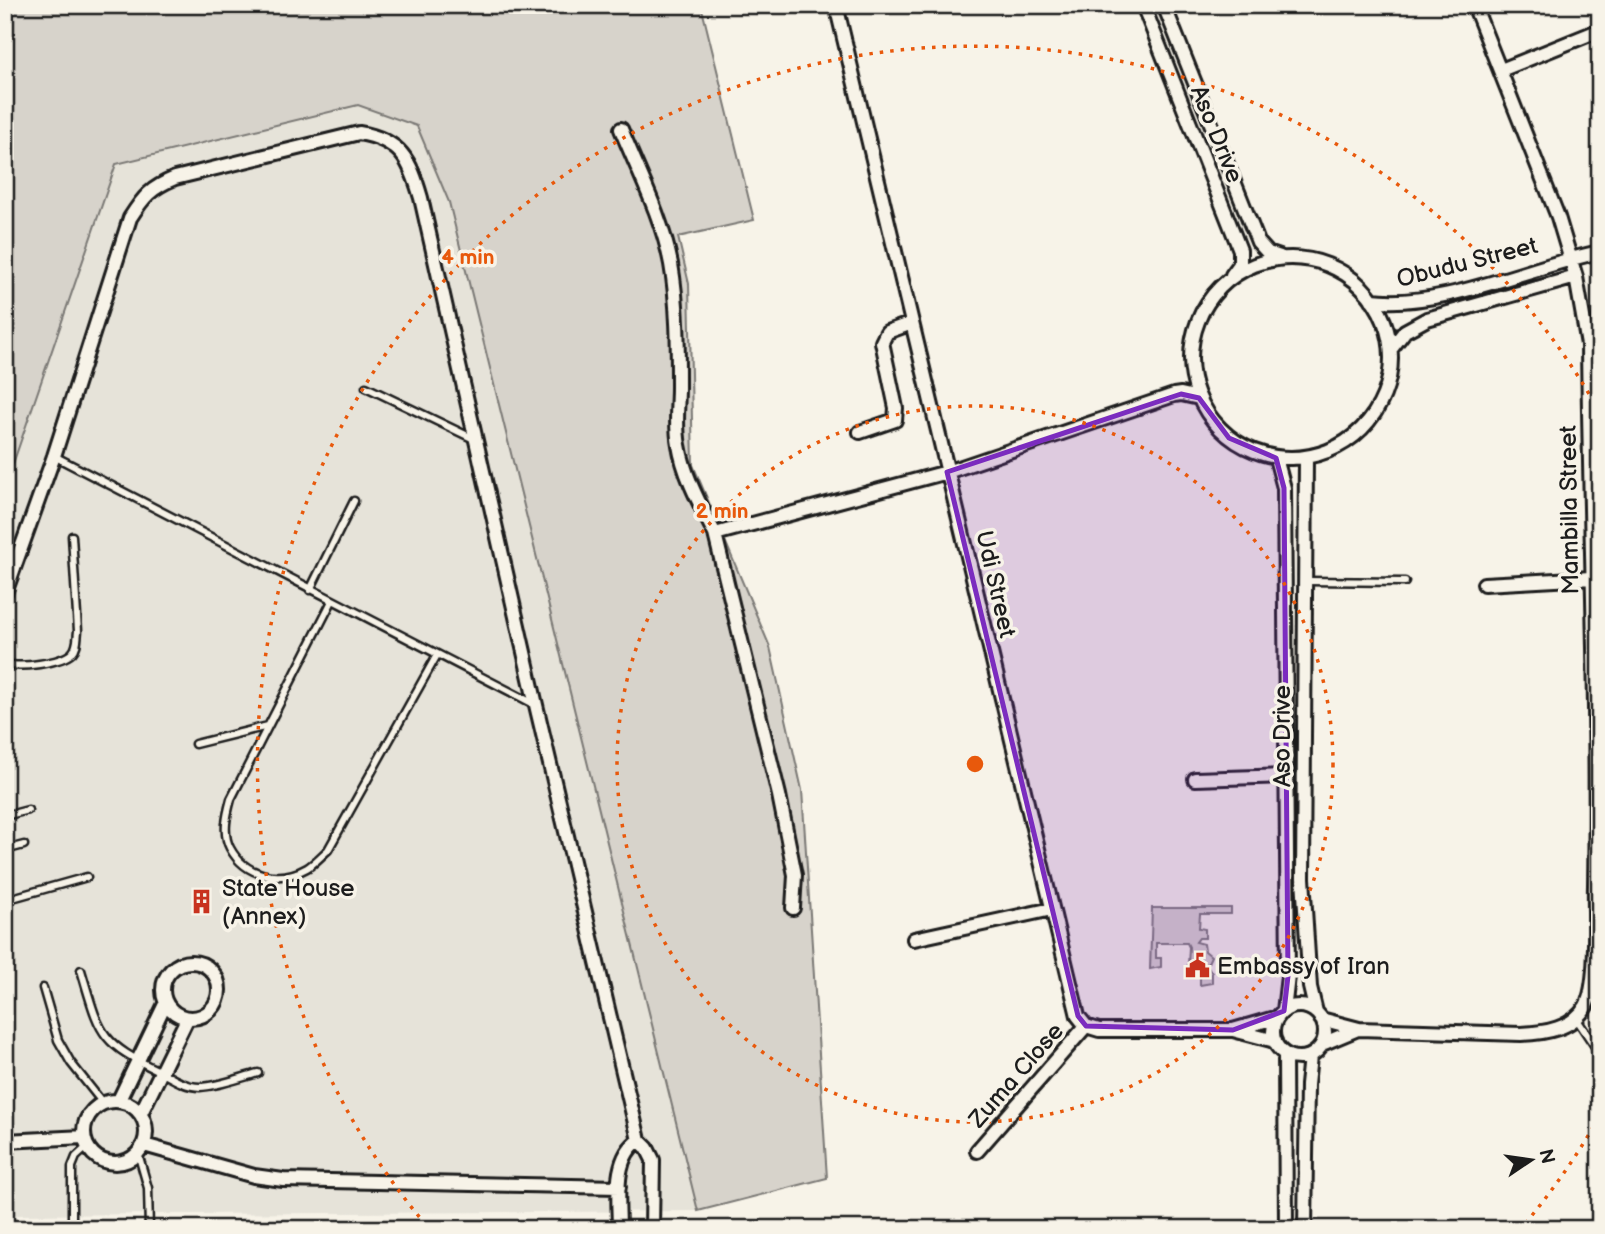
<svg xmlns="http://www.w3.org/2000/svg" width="1605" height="1234" font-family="'Balsamiq Sans',sans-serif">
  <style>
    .built { fill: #e6e3d9 }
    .green { fill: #d7d3cb; stroke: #7a7874; stroke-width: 2 }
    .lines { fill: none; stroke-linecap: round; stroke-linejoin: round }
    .lane-casing { stroke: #1c1c1c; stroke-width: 11 }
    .street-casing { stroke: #1c1c1c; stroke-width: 18 }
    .lane { stroke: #f7f3e8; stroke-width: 6 }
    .street { stroke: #f7f3e8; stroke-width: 12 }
    .marked { fill: #7b2cbf; fill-opacity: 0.2; stroke: #7b2cbf; stroke-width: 5; stroke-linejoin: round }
    .ring { fill: none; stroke: #e8590c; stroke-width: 3.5; stroke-dasharray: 3.5 7 }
    .labels { text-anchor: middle; stroke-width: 7; stroke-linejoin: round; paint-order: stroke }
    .street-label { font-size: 24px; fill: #1c1c1c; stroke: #f7f3e8 }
    .poi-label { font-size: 24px; fill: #1c1c1c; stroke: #f7f3e8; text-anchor: start }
    .centre { fill: #e8590c; stroke: #f7f3e8; stroke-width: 3.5 }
    .ring-label { font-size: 21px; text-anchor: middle; font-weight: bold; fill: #e8590c; stroke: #f7f3e8; stroke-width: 7; stroke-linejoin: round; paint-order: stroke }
  </style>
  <rect width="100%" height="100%" fill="#f7f3e8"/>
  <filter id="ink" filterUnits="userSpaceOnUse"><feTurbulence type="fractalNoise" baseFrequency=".0143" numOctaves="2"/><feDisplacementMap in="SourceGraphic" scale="14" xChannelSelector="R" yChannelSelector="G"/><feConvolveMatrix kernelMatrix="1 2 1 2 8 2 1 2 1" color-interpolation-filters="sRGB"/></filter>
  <g filter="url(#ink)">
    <!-- built -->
    <path class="built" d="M358,105L417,126L449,202L698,1211L5,1215V487L116,164Z"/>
    <!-- green -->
    <path class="green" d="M5,5H574L581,10L586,5H701L754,220L678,237L689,284L693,465L770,647L802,790L827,1178L698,1211L449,202L417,126L358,105L116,164L5,487Z
      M1152,908H1231V914H1200L1199,928L1205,929V938H1199L1196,942L1204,944L1205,951L1211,956L1207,965L1212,973V983L1200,985V977L1205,972L1196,963L1190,968L1188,965L1189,947L1187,943H1156V958H1161V967L1150,969Z"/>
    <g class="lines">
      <defs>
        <path id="lane" d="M366,387L474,439
          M54,456L534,704
          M1306,581L1405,582
          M310,590L354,501
          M332,601L231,799C227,814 222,833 230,848C245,876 279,884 307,868C314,864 321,856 328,850L437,655
          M5,663C18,669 61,663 72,653C78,647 77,638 78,631L72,536
          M195,744L268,726
          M5,816L28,810
          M5,850L24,845
          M5,900L87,877
          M81,970C100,1033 98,1042 159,1071C172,1078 185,1087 200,1087C219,1086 239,1078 258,1073
          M43,988L58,1040L71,1063L102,1102
          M1576,1018L1600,1054
          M138,1153L148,1188L149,1229
          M72,1229V1167L76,1157L87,1147"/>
        <path id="street" d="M836,5L1078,1016L1086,1026L1099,1030H1233L1275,1041
          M1143,5L1240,250V264L1232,275
          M1164,5L1258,242L1268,253L1280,257
          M1501,70L1600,30
          M621,129C639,173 662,217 671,264C678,304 678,346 678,387C678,406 675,425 679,445C684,476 701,506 715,534
          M1191 358a100 100 0 1 1 200 0a100 100 0 1 1-200 0Z
          M1372,300C1442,309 1530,266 1600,252
          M1391,349L1405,331L1427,319L1576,277
          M860,432L895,420L896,408L882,342L887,332L912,323
          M1276,458L1284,488L1288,976L1284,1011
          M1306,458L1303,878L1310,987L1316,1012
          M1484,584L1591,578
          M5,593L54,456L130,218C144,196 151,188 175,178L359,133C401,140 410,160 421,198L536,705L639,1140L647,1148L653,1160L652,1229
          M1195,779L1287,776
          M793,908L795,875L779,795L715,534L947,472L1174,395L1181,394L1199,398
          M914,939L1052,909
          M163 990a28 28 0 1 1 56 0a28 28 0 1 1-56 0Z
          M1273 1032a26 26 0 1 1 52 0a26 26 0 1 1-52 0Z
          M1321,1019L1359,1029L1521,1034C1545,1033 1573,1029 1586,1006C1599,982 1594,914 1595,885C1598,705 1590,525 1588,345L1576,277L1558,217L1474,5
          M1233,1030L1278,1017
          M1322,1044L1358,1029
          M1285,1054L1286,1229
          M119,1100L165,1004
          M84 1132a31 31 0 1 1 62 0a31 31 0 1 1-62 0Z
          M141,1113L187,1019
          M5,1141L84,1137
          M144,1145L254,1176L283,1180L619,1187
          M977,1151L1086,1026
          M619,1229C619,1200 612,1158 639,1140
          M1305,1229L1307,1085L1310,1056"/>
      </defs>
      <!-- lane casing -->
      <use href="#lane" class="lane-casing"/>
      <!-- street casing -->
      <use href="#street" class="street-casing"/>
      <!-- lane -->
      <use href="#lane" class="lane"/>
      <!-- street -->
      <use href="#street" class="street"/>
    </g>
  </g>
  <!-- marked area -->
  <path class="marked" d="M1181,394L1199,398L1229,438L1276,458L1284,488L1288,976L1284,1011L1233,1030L1086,1026L1078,1016L947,472Z"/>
  <!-- distance rings -->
  <g class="ring">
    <circle cx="975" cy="764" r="358"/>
    <path d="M1599 1117A717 717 0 0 1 1524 1225M426 1225A717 717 0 1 1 1599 411"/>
  </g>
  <!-- icons -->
  <defs>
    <symbol id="building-bare" viewBox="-9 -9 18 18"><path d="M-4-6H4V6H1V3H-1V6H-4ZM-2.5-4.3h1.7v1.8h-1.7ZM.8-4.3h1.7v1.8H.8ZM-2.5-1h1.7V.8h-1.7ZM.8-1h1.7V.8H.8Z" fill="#c8321e" stroke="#f7f3e8" stroke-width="2.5" paint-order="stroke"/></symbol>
    <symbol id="civic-bare" viewBox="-9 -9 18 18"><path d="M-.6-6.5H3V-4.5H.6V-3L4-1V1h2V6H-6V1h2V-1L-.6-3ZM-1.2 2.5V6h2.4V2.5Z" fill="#c8321e" stroke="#f7f3e8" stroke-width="2.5" paint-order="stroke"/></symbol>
  </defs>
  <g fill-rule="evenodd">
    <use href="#building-bare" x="184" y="884" width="35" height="35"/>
    <use href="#civic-bare" x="1180" y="948" width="35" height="35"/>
  </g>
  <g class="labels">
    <!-- street labels -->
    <g class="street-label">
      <text transform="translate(1217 134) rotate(68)" y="8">Aso Drive</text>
      <text transform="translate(1467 262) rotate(-14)" y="8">Obudu Street</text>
      <text transform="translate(1569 510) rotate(-91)" y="8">Mambilla Street</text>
      <text transform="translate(996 584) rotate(77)" y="8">Udi Street</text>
      <text transform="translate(1282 736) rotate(-90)" y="8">Aso Drive</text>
      <text transform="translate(1016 1075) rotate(-49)" y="8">Zuma Close</text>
    </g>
    <!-- poi labels -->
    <g class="poi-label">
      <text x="222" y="896">State House<tspan x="222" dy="28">(Annex)</tspan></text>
      <text x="1217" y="974">Embassy of Iran</text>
    </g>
  </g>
  <circle cx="975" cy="764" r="10" class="centre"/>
  <g class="ring-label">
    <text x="468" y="264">4 min</text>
    <text x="722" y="518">2 min</text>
  </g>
  <!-- margin -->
  <rect width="1605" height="1234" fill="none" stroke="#f7f3e8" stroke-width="28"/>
  <rect x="14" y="14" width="1577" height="1206" fill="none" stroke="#1c1c1c" stroke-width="2.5" filter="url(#ink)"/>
  <!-- north arrow -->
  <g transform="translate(1531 1160) rotate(77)" stroke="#f7f3e8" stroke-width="5" paint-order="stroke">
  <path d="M0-5L12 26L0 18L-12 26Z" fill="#1c1c1c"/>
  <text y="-10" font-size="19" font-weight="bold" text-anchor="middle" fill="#1c1c1c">N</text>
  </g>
</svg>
